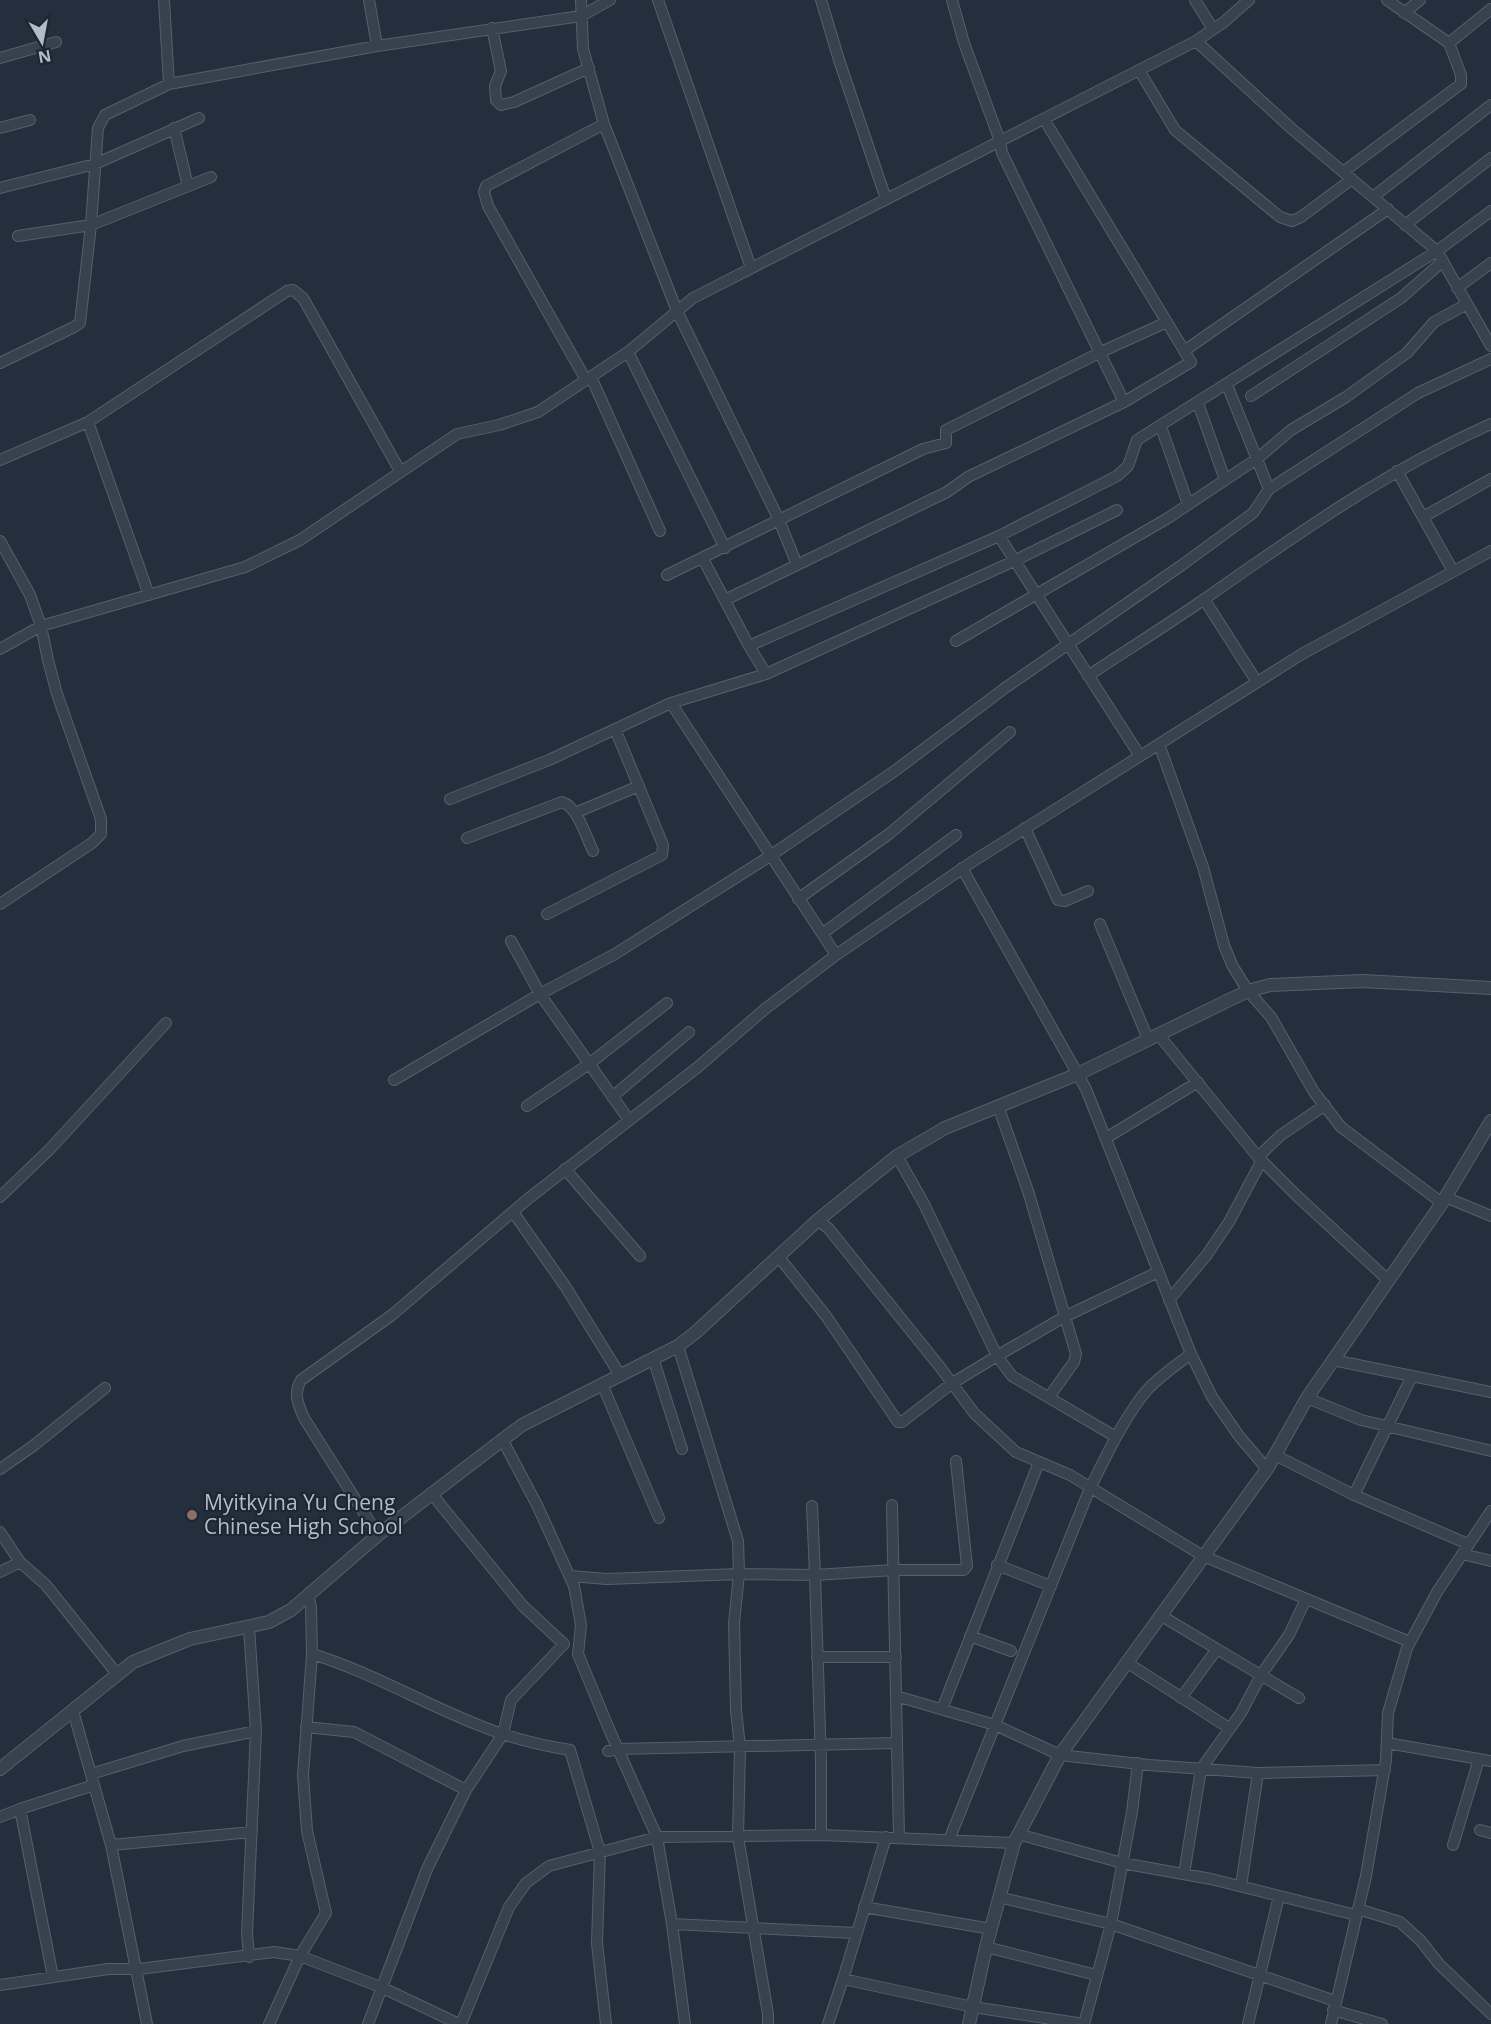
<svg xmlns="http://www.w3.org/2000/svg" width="1491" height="2024" font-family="'Open Sans',sans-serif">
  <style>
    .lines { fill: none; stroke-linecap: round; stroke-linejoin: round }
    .minor-casing { stroke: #565f6c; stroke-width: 12 }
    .tertiary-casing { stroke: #565f6c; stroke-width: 14 }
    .minor { stroke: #38414e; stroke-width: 10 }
    .tertiary { stroke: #38414e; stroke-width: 12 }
    .education-dot { fill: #8d6e63; stroke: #1d2633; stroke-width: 2 }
    .labels { text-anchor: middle; stroke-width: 4.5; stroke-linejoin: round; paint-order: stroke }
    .poi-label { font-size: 21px; fill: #b4bcc9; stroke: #1d2633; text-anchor: start }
  </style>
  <rect width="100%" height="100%" fill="#242f3e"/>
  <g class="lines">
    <defs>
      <path id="minor" d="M164,0L169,84
        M369,0L377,46
        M581,0L583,49L604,124L677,311L779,520L797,565
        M658,0L751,268
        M821,0L839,60L886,199
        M952,0L964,43L1000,141L1002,153L1124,402
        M1195,0L1213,29
        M1404,13L1420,0
        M492,28L501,71L495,86L496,100L501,105L514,102L589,68
        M1196,41L1292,129L1437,251L1491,346
        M1449,43L1491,9
        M0,58L56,42
        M1139,70L1175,130L1280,217L1292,221L1301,217L1352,179
        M0,128L30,120
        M174,128L188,186
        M1343,172L1461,84V75L1449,43L1387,0
        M0,188L95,164L199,118
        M1373,197L1491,105
        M1405,225L1491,158
        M18,236L91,225L211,177
        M1457,288L1491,263
        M1184,351L1388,209
        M628,352L725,548
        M0,363L74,327L80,323L91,225L98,128L105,115L169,84L377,46L581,16L610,0
        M591,377L660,531
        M586,380L488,206L484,192L486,186L604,124
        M1227,385L1269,489
        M1251,396L1401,298L1442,262
        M1198,403L1225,480
        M88,422L287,291L293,290L303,298L400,471
        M1161,427L1188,504
        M0,460L88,422L149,595
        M1397,471L1453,571
        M1423,517L1491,479
        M999,536L1140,756
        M0,541L30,595L41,626L48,660L57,694L101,819V834L92,843L0,904
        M703,559L749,646L766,674
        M667,575L923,449L946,443V430L1101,352L1167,322
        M1204,599L1257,682
        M725,600L947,492L968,477L1124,402L1191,362L1044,119
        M956,641L1168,518L1240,470L1257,459L1291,430L1346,397L1407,353L1434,322L1467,304
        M749,646L999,536L1117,476L1128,466L1137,440L1437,251L1491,211
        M0,649L41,626L245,567L300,540L457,434L499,425L538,412L628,352L693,298L1196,41L1224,22L1249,0
        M1088,676C1127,650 1167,625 1206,598C1297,534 1389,469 1491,424
        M671,703L836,955
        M1159,744L1203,867L1224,945L1232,965L1248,991L1271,1017L1314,1092L1341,1127L1442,1203
        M450,799L549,760L671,703L766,674L1014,561L1117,510
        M575,813L639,786
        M1025,828L1058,900L1065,901L1088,891
        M467,838L562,802C578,807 586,837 593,851
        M962,868L1086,1089L1191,1354L1212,1397L1239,1436L1267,1469
        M798,899L889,834L1010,732
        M547,914L662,855L663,845L615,729
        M1100,924L1148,1039
        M822,934L956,835
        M511,941L540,994L629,1120
        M1158,1034L1258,1157L1296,1195L1388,1280
        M394,1080L540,994L615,954L770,856L896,770L1005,688L1182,565L1253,513L1269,489L1418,393L1491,359
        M612,1097L689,1032
        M527,1106L589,1064L667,1003
        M998,1106L1028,1191L1076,1354L1074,1362L1049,1397
        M1106,1138L1198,1082
        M897,1156L924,1204L997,1356L1012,1376L1116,1437
        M1258,1157L1281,1135L1325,1105
        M565,1169L640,1256
        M0,1197L50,1149L166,1023
        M1445,1197L1491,1216
        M513,1212L565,1286L620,1375
        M818,1220L829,1229L940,1367L974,1413L1016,1452L1070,1475L1203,1556L1410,1642
        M778,1256L826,1316L898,1422H902L951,1384L997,1356L1064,1317L1158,1272
        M1169,1300L1206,1256L1229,1222L1262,1160
        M678,1346L738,1541L739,1574L734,1623L736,1710L740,1747L738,1837L768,2014V2024
        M653,1358L682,1449
        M1333,1360L1412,1376L1354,1495
        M1412,1376L1491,1392
        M602,1384L659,1518
        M1307,1398L1361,1420L1491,1451
        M502,1439L537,1505L574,1586L581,1625L578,1654L609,1729L657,1837L672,1924L685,2024
        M1275,1455L1354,1495L1468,1544
        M0,1469L33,1446L105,1388
        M892,1505L899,1838
        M812,1506L815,1575L894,1570H964L967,1566L956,1461
        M0,1532L20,1562L46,1585L117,1674
        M378,1535L304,1418C298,1404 293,1394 301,1380L392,1315L529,1198L698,1067L765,1009L836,955L972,862L1302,654L1491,551
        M1462,1554L1491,1561
        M997,1565L1051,1586
        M0,1572L20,1562
        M570,1576L607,1579L739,1574L815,1575L821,1763V1835
        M308,1595L311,1607L312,1654C371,1672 424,1704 481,1726C510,1738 539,1745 570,1750L600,1852L597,1943L606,2024
        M1160,1615L1299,1698
        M249,1627L256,1731L247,1933L249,1957
        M970,1636L1011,1651
        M817,1657H896
        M1126,1662L1229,1728
        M896,1696L995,1725L1060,1755L1149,1765L1258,1773L1385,1770
        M1181,1698L1217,1649
        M942,1709L1039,1462
        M73,1711L111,1845L147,2024
        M306,1727L354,1732L466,1790
        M1387,1743L1491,1761
        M608,1751L618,1749L897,1743
        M91,1774L183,1746L256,1731
        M20,1809L53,1977
        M0,1817L20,1809L94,1785
        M1480,1830L1491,1833
        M1018,1834L1122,1863L1211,1879L1356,1915
        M949,1840L1090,1488C1107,1455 1123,1419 1147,1390C1160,1376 1176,1365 1191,1354
        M111,1845L252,1832
        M1453,1845L1479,1759
        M1184,1874L1201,1769L1241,1713L1261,1675L1289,1635L1306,1599
        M1241,1886L1258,1773
        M999,1897L1111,1924L1335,2001
        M864,1907L991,1929
        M1358,1909L1400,1922L1420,1940L1439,1964L1491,2014
        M672,1924L856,1933
        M986,1947L1096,1975
        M843,1979L973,2007L1084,2024
        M0,1985L108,1969H139L274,1952L300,1956L383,1988L459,2024
        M1333,2010L1382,2024
        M269,2024L300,1956L326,1913L307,1831L303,1775L312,1654
        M368,2024L427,1869L466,1790L503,1734L511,1700L564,1644L523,1606L431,1493
        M461,2024L509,1907L526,1883L549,1866L657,1837L821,1835L1014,1843
        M828,2024L843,1979L886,1837
        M1084,2024L1111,1924L1132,1812L1138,1763
        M1248,2024L1279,1896
        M1331,2024L1366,1876L1386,1760L1388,1713L1407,1648L1437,1592L1491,1511"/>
      <path id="tertiary" d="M0,1769L133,1662L190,1639L269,1622L291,1610L378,1535L522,1425L678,1346L695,1333L818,1220L897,1156L945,1128L1078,1074L1227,1001L1248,991L1270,985L1363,981L1491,988
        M969,2024L986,1947L1014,1843L1060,1755L1267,1469L1307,1398L1442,1203L1491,1121"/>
    </defs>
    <!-- minor casing -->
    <use href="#minor" class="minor-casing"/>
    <!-- tertiary casing -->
    <use href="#tertiary" class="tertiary-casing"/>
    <!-- minor -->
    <use href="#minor" class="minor"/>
    <!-- tertiary -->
    <use href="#tertiary" class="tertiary"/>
  </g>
  <!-- markers -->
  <circle class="education-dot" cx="192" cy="1515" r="6"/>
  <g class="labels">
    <!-- poi labels -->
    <g class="poi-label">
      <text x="204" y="1510">Myitkyina Yu Cheng<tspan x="204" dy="24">Chinese High School</tspan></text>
    </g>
  </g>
  <!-- north arrow -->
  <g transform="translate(42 42) rotate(170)" stroke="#1d2633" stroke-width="4.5" paint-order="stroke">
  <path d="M0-4.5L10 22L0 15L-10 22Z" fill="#b4bcc9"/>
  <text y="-9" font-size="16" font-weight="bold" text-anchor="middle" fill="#b4bcc9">N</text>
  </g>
</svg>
